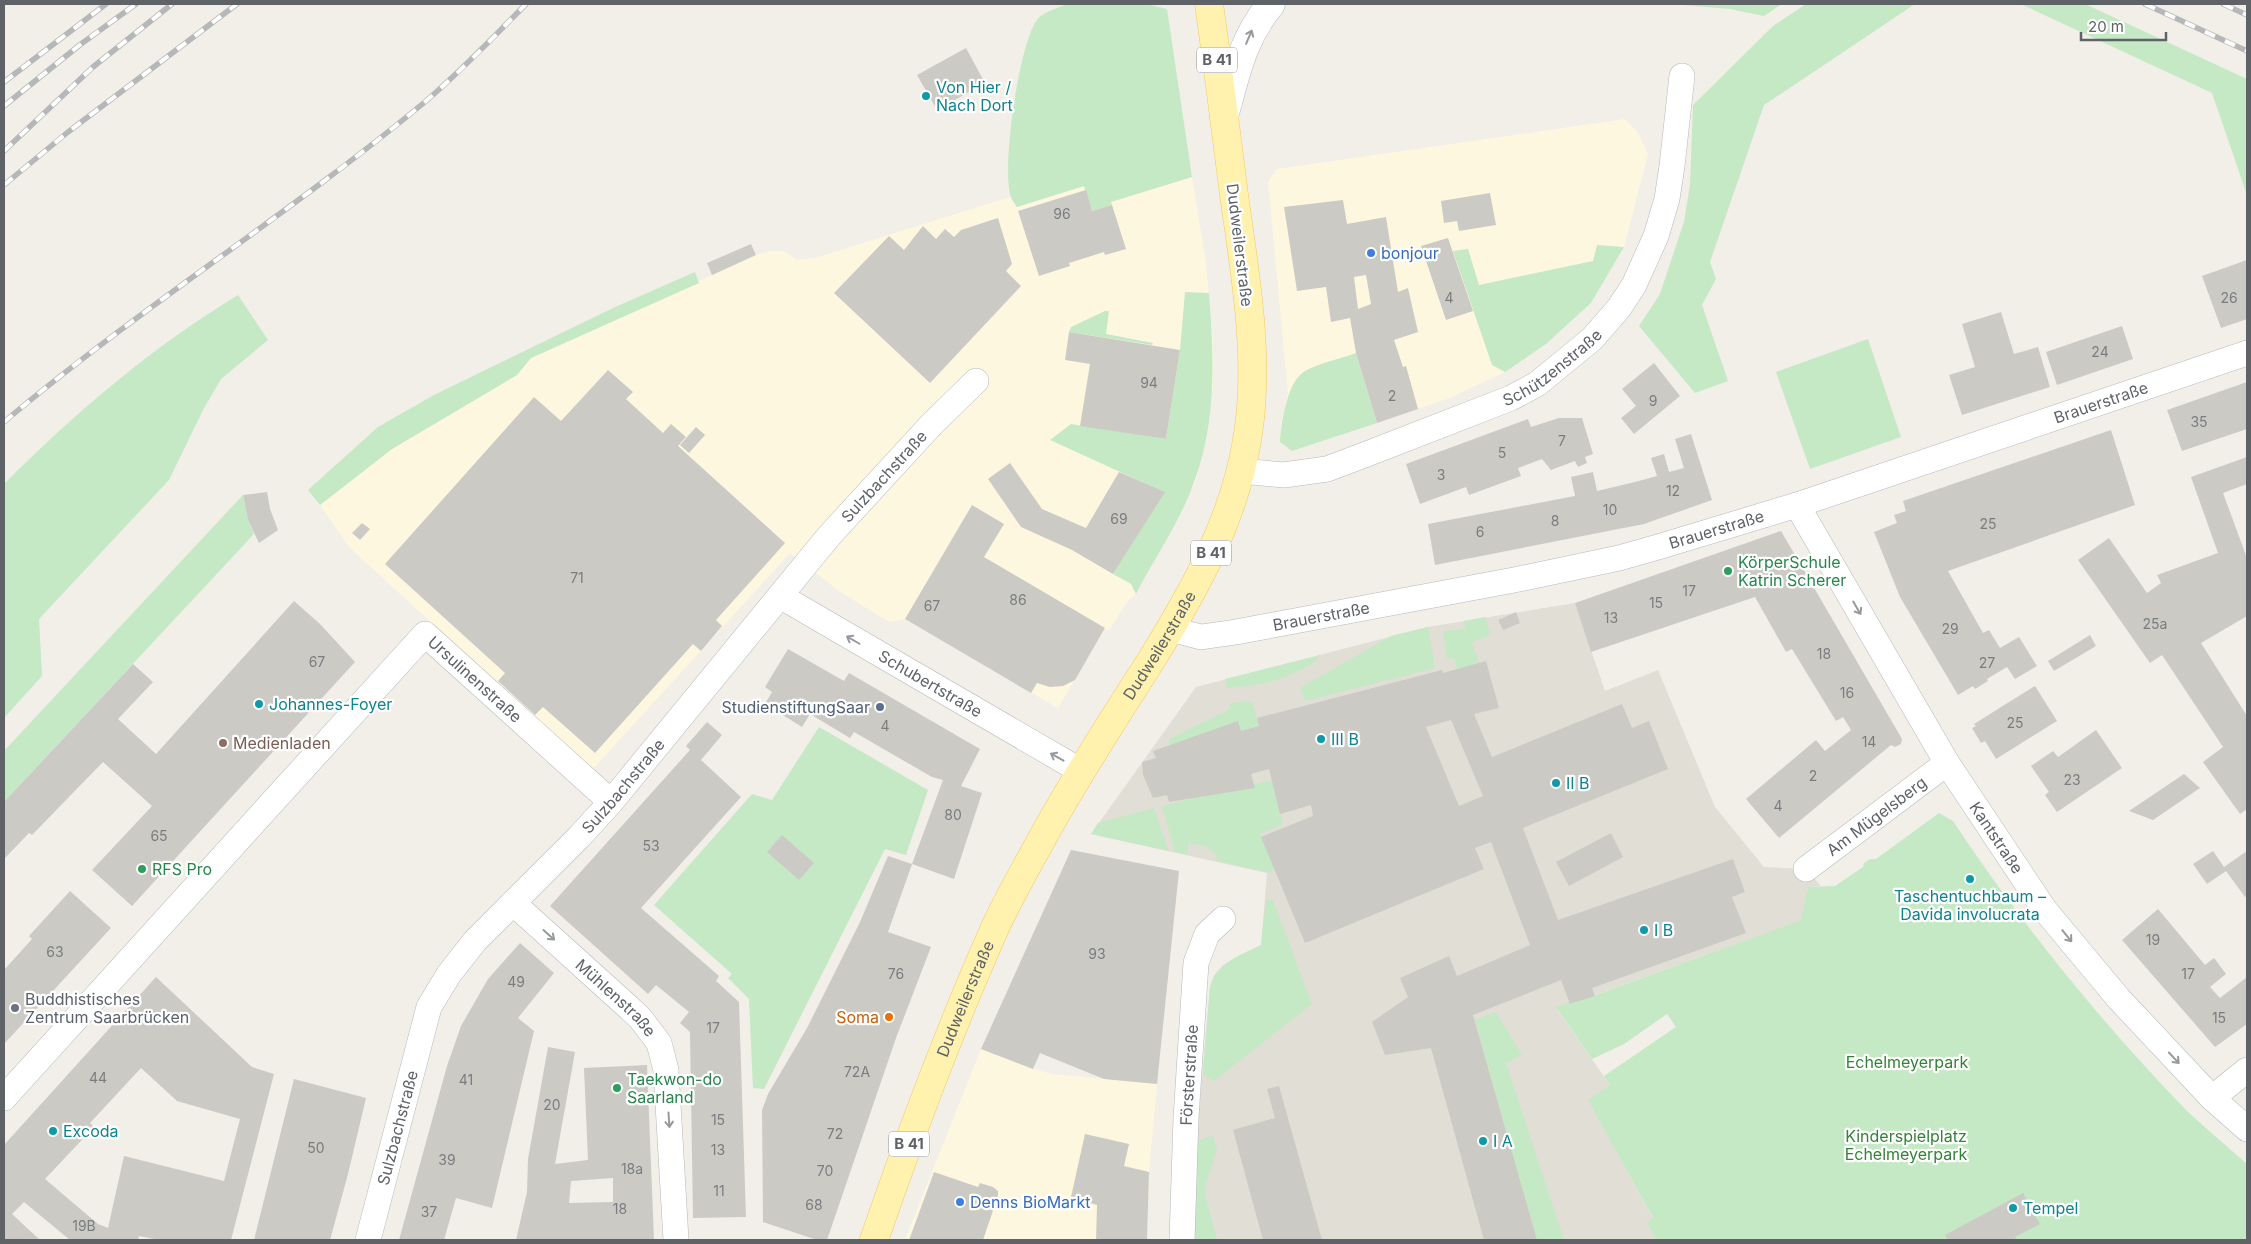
<svg xmlns="http://www.w3.org/2000/svg" width="2251" height="1244" font-family="Inter,sans-serif">
  <style>
    .commercial { fill: #fef7e0 }
    .education { fill: #e1ded6 }
    .green { fill: #c5e8c5 }
    .building { fill: #cccac5; fill-rule: evenodd }
    .lines { fill: none; stroke-linecap: round; stroke-linejoin: round }
    .street-casing { stroke: #b5b8bc; stroke-width: 26 }
    .secondary-casing { stroke: #b6babf; stroke-width: 29 }
    .primary-casing { stroke: #f2c960; stroke-width: 29 }
    .street { stroke: #fff; stroke-width: 25 }
    .secondary { stroke: #fff; stroke-width: 28 }
    .primary { stroke: #fff2af; stroke-width: 28 }
    .rail-casing { stroke: #b6b7b8; stroke-width: 5.5 }
    .rail { stroke: #fff; stroke-width: 4; stroke-dasharray: 11; stroke-linecap: butt }
    .oneway { stroke: #979a9d }
    .culture-dot { fill: #0f9aa8; stroke: #fff; stroke-width: 2 }
    .shop-dot { fill: #3f7fe0; stroke: #fff; stroke-width: 2 }
    .leisure-dot { fill: #2e9e5b; stroke: #fff; stroke-width: 2 }
    .service-dot { fill: #5c6f8a; stroke: #fff; stroke-width: 2 }
    .education-dot { fill: #8d6e63; stroke: #fff; stroke-width: 2 }
    .worship-dot { fill: #6b7280; stroke: #fff; stroke-width: 2 }
    .food-dot { fill: #e8710a; stroke: #fff; stroke-width: 2 }
    .labels { text-anchor: middle; stroke-width: 4.5; stroke-linejoin: round; paint-order: stroke }
    .number-label { font-size: 14px; fill: #7a7d7f }
    .shield { fill: #fff; stroke: #8f9295; stroke-width: 1 }
    .shield-label { font-size: 15px; font-weight: bold; fill: #5f6368 }
    .culture-label { font-size: 16px; fill: #0d838f; stroke: #fff; text-anchor: start }
    .street-label { font-size: 16px; fill: #5f6368; stroke: #fff }
    .shop-label { font-size: 16px; fill: #366cbe; stroke: #fff; text-anchor: start }
    .leisure-label { font-size: 16px; fill: #27864d; stroke: #fff; text-anchor: start }
    .service-label { font-size: 16px; fill: #4e5e75; stroke: #fff; text-anchor: end }
    .education-label { font-size: 16px; fill: #785e54; stroke: #fff; text-anchor: start }
    .worship-label { font-size: 16px; fill: #5b616d; stroke: #fff; text-anchor: start }
    .food-label { font-size: 16px; fill: #c56008; stroke: #fff; text-anchor: end }
    .park-label { font-size: 16px; fill: #348238; stroke: #fff }
  </style>
  <rect width="100%" height="100%" fill="#f1efe8"/>
  <!-- commercial -->
  <path class="commercial" d="M1625,119L1638,133L1648,154L1624,247L1591,303L1546,344L1505,372L1447,399L1292,451L1280,442L1281,424L1288,393L1268,182L1277,169Z
    M1188,153L1206,263L1213,340V387L1207,437L1195,482L1174,525L1136,594L1128,601L1109,630L1105,629L1058,708L905,619L889,622L839,591L790,553L592,770L349,547L320,505L392,449L517,375L531,358L756,255L769,251H784L797,260L815,258L1010,197L1017,207Z
    M981,1049L1033,1069L1052,1074L1157,1084L1149,1172L1147,1240H905Z"/>
  <!-- education -->
  <path class="education" d="M1575,603L1605,691L1658,670L1715,807L1764,867L1806,869L1821,886L1808,887L1802,920L1570,1004V1002L1557,1009L1610,1085L1589,1100L1653,1219L1647,1223L1656,1240H1190L1196,1142L1210,987L1214,975L1223,965L1261,945L1267,873L1091,834L1196,687L1428,627Z"/>
  <!-- green -->
  <path class="green" d="M1067,4H1146L1167,9L1192,177L1111,202L1112,205L1092,211L1084,186L1017,207C1015,204 1012,200 1011,197C1001,169 1019,44 1037,20C1042,12 1059,8 1067,4Z
    M1671,4H1782L1764,16L1730,9Z
    M1806,4H1915L1764,105L1710,262L1716,279L1702,305L1728,381L1695,393L1639,326L1660,294L1684,222L1690,185L1693,105L1773,26Z
    M2021,4H2085L2247,79V195L2212,93Z
    M1597,245L1624,247L1591,303L1546,344L1505,372L1492,365L1453,251L1468,249L1479,285L1593,261Z
    M695,272L699,283L531,358L517,375L392,449L320,505L308,490L378,427L434,395L613,308Z
    M1185,292L1209,293C1214,356 1217,422 1194,482C1180,522 1155,557 1136,594L1131,584L1113,574L1164,492L1050,440L1071,424L1166,439L1180,350Z
    M238,295L268,340L221,379L203,410L169,480L39,619L42,676L4,718V484C75,413 152,347 238,295Z
    M1105,311H1109L1106,334L1153,343L1152,345L1069,332L1071,327Z
    M1868,339L1901,437L1810,469L1776,372Z
    M1356,353L1377,423L1292,451L1280,442C1281,424 1287,381 1305,371C1319,363 1340,359 1356,353Z
    M243,495L248,520L254,534L4,802V751Z
    M1485,617L1491,635L1472,642L1479,663L1457,669L1454,658L1447,660L1443,632L1465,628L1464,621Z
    M1428,627L1435,668L1305,701L1300,688L1391,636Z
    M1317,656L1318,660C1284,681 1267,684 1227,688L1225,679Z
    M1252,701L1259,726L1241,731L1238,721L1171,745L1169,739L1230,709V703Z
    M819,727L928,790L906,855L885,849L764,1089L753,1088L749,999L728,978L732,974L654,905L752,794L772,800Z
    M1272,780L1283,824L1260,834L1275,870L1267,872L1216,861L1217,855L1205,846L1188,843L1187,855L1175,852L1162,806Z
    M1154,808L1169,851L1091,834L1098,823Z
    M1939,813L1953,821C2022,925 2100,1021 2187,1111C2206,1129 2227,1146 2247,1164V1240H1656L1647,1223L1653,1218L1588,1100L1610,1085L1604,1076L1676,1027L1667,1014L1624,1044L1592,1059L1556,1007L1569,1002L1571,1004L1801,920L1808,887L1835,886L1863,867L1864,863L1870,859H1876Z
    M1266,900H1273L1312,1004L1214,1081L1203,1075L1210,987C1218,962 1239,956 1261,945Z
    M1496,1012L1522,1055L1506,1063L1564,1240H1537L1475,1020Z
    M1213,1135L1217,1150L1204,1190L1217,1240H1190L1196,1142Z"/>
  <!-- building -->
  <path class="building" d="M966,48L985,83L937,110L917,75Z
    M1086,190L1092,211L1112,205L1126,249L1105,255L1104,252L1069,263L1070,266L1039,276L1018,211Z
    M1490,193L1496,225L1459,231L1457,221L1444,223L1441,201Z
    M1343,200L1347,224L1386,217L1398,292L1408,288L1418,332L1394,340L1403,367L1406,366L1418,409L1377,423L1356,353L1350,318L1331,322L1326,287L1297,291L1284,207ZM1366,275L1371,304L1358,309L1354,277Z
    M998,218L1012,264L1006,271L1021,286L930,383L834,293L889,236L904,250L923,226L936,239L945,229L954,237L961,230Z
    M1448,238L1473,311L1446,320L1421,246Z
    M751,244L756,255L712,275L707,263Z
    M2247,260V319L2221,328L2202,276Z
    M2001,312L2014,354L2038,347L2050,387L1962,415L1949,375L1975,367L1962,324Z
    M2122,326L2133,359L2057,385L2046,352Z
    M1069,332L1180,350L1166,439L1080,426L1090,364L1065,360Z
    M1654,363L1680,396L1634,434L1621,418L1636,406L1622,389Z
    M608,370L633,392L626,399L663,433L671,424L686,437L678,446L785,543L716,620L722,626L701,651L693,644L595,753L543,707L535,715L498,681L505,673L385,564L534,397L561,421Z
    M2247,382V429L2182,451L2167,410Z
    M1559,418H1582L1593,454L1585,457L1587,463L1578,467L1575,461L1551,470L1542,459L1518,468L1521,476L1469,495L1466,487L1420,504L1406,464L1528,419L1531,427Z
    M696,427L705,435L689,453L680,445Z
    M2111,430L2135,505L1948,571L1983,633L1989,630L2000,648L2019,637L2037,666L2015,679L2007,667L1987,679L1988,681L1975,689L1973,686L1958,695L1900,597L1874,532L1897,523L1894,515L1906,511L1903,501Z
    M1691,434L1712,500L1644,524L1435,565L1428,524L1575,496L1571,477L1593,472L1597,491L1635,482L1657,476L1651,458L1664,454L1669,472L1684,468L1675,439Z
    M2247,457V484L2223,493L2247,558V616L2201,643L2247,716V809L2240,814L2203,762L2223,747L2162,655L2150,663L2078,560L2109,538L2147,593L2161,583L2157,575L2218,553L2191,477Z
    M1010,463L1042,509L1086,528L1119,472L1165,492L1113,574L1072,550L1021,527L988,479Z
    M267,492L270,509L278,530L259,543L248,520L243,495Z
    M972,505L1004,524L984,557L1105,628L1075,680L1063,686L1050,687L1037,683L1031,693L905,619Z
    M362,523L370,529L360,540L352,533Z
    M1781,531L1902,739L1901,744L1895,747L1891,745L1779,838L1746,799L1816,740L1825,751L1851,730L1843,717L1836,721L1792,649L1786,652L1755,597L1591,652L1575,603Z
    M294,601L320,624L355,662L132,906L92,870L152,806L103,762L32,835L29,833L4,859V802L133,664L153,682L118,719L156,754Z
    M1516,612L1520,623L1503,630L1498,620Z
    M2090,635L2096,646L2054,671L2048,661Z
    M788,649L844,681L849,673L980,749L961,786L982,793L954,879L912,864L888,932L931,947L896,1038L827,1240H817L763,1222L762,1110L768,1094L807,1028L860,922L888,856L912,864L943,780L932,777L854,732L850,738L810,714L802,727L765,704L772,692L765,687Z
    M1486,661L1499,708L1474,714L1492,757L1622,704L1632,728L1649,721L1668,769L1523,828L1558,920L1733,859L1745,892L1732,897L1746,933L1592,988L1595,996L1570,1004L1561,980L1473,1015L1537,1240H1484L1431,1048L1385,1055L1372,1022L1408,997L1400,978L1449,956L1457,976L1530,945L1491,842L1475,848L1484,869L1305,943L1261,837L1313,816L1311,805L1280,814L1269,769L1251,774L1255,788L1169,802L1167,795L1153,798L1143,775L1142,762L1156,758L1153,751L1238,721L1241,731L1259,726L1257,718L1442,670L1443,673ZM1451,720L1483,796L1459,806L1426,727Z
    M2035,686L2057,721L1996,759L1985,741L1981,743L1972,728L1976,726L1974,724Z
    M707,722L722,735L701,760L741,797L641,908L719,976L716,981L739,1002L746,1217L693,1218L690,1032L680,1023L689,1012L656,985L648,994L550,906L690,750L686,746Z
    M2096,730L2122,768L2057,812L2045,795L2049,792L2031,766L2053,751L2058,757Z
    M2184,774L2200,788L2153,820L2129,811Z
    M1611,833L1623,857L1569,886L1556,862Z
    M782,835L814,863L799,880L767,852Z
    M1071,850L1179,871L1157,1084L1104,1079L1040,1053L1033,1069L981,1049Z
    M2213,851L2224,867L2247,851V895L2245,897L2226,871L2207,884L2193,864Z
    M70,891L111,928L4,1044V970L32,939L29,936Z
    M2158,909L2205,965L2214,958L2226,974L2210,987L2220,998L2247,977V1024L2215,1047L2122,940Z
    M520,943L554,973L518,1018L534,1031L492,1208L456,1198L444,1240H399L447,1066L461,1026L488,979Z
    M156,977L252,1067L274,1074L231,1240H159L139,1236L138,1240H70L24,1202L12,1214L40,1240H4V1145ZM141,1068L177,1101L240,1119L224,1181L124,1156L108,1228L98,1224L45,1179L94,1127L90,1123Z
    M548,1047L575,1052L555,1164L588,1160L584,1068L647,1065L654,1240H516L527,1192L528,1159ZM613,1178V1202L569,1203L571,1181Z
    M294,1079L366,1098L348,1174L330,1240H254Z
    M1279,1086L1322,1240H1263L1233,1130L1275,1118L1267,1089Z
    M1085,1134L1129,1144L1124,1166L1149,1172L1147,1240H1096L1097,1205L1071,1197Z
    M934,1172L978,1187L980,1183L993,1187L998,1191V1196L983,1240H909Z
    M2023,1193L2040,1224L2015,1237L2017,1240H1948L1945,1235Z"/>
  <g class="lines">
    <defs>
      <g id="street">
        <path id="s1" d="M1241,471L1284,475L1327,469L1372,452L1511,398L1537,384L1592,339L1619,308L1634,285L1656,236L1667,199L1672,166L1682,76"/>
        <path id="s2" d="M1797,505L1947,763L2044,909L2119,999L2212,1098L2247,1129"/>
        <path id="s3" d="M780,596L1081,771"/>
        <path id="s4" d="M1170,629L1201,637L1236,632L1514,580L1619,558L1658,547L1797,505L2247,353"/>
        <path id="s5" d="M1806,869L1947,763"/>
        <path id="s6" d="M513,903L626,1005L640,1018L659,1043L666,1070L676,1240"/>
        <path id="s7" d="M4,1098L425,634L611,802"/>
        <path d="M2212,1098L2247,1070"/>
        <path id="s8" d="M368,1240L429,1007L449,974L475,941L578,838L611,802L829,536L931,425L976,381"/>
        <path id="s9" d="M1182,1240L1186,1118L1196,963L1207,934L1223,919"/>
      </g>
      <path id="secondary" d="M1224,117C1236,74 1242,39 1271,4"/>
      <g id="primary">
        <path id="s10" d="M874,1240C910,1136 949,1031 994,930C1009,897 1027,866 1044,835C1077,775 1115,717 1152,659C1195,589 1236,517 1248,434C1260,355 1245,274 1234,195C1226,132 1218,68 1209,4"/>
      </g>
    </defs>
    <!-- street casing -->
    <use href="#street" class="street-casing"/>
    <!-- secondary casing -->
    <use href="#secondary" class="secondary-casing"/>
    <!-- primary casing -->
    <use href="#primary" class="primary-casing"/>
    <!-- street -->
    <use href="#street" class="street"/>
    <!-- secondary -->
    <use href="#secondary" class="secondary"/>
    <!-- primary -->
    <use href="#primary" class="primary"/>
    <defs>
      <path id="rail" d="M2145,4L2247,51
        M2223,4L2247,15
        M4,82L106,4
        M4,106L81,44L136,4
        M4,151L93,67L172,4
        M4,185L68,132L237,4
        M4,422C139,308 290,214 426,101C461,71 494,37 526,4"/>
    </defs>
    <!-- rail casing -->
    <use href="#rail" class="rail-casing"/>
    <!-- rail -->
    <use href="#rail" class="rail"/>
  </g>
  <!-- one-way arrows -->
  <defs><path id="oneway-shaft" d="M-6 0H5M1.5-3L5.5 0L1.5 3" fill="none" stroke-width="1.6" stroke-linecap="round" stroke-linejoin="round" transform="scale(1.25)"/></defs>
  <g class="oneway">
    <use href="#oneway-shaft" transform="translate(1249 37) rotate(-67)"/>
    <use href="#oneway-shaft" transform="translate(1857 608) rotate(60)"/>
    <use href="#oneway-shaft" transform="translate(853 640) rotate(-150)"/>
    <use href="#oneway-shaft" transform="translate(1057 757) rotate(-151)"/>
    <use href="#oneway-shaft" transform="translate(549 935) rotate(42)"/>
    <use href="#oneway-shaft" transform="translate(2067 936) rotate(51)"/>
    <use href="#oneway-shaft" transform="translate(2174 1058) rotate(47)"/>
    <use href="#oneway-shaft" transform="translate(669 1120) rotate(86)"/>
  </g>
  <!-- markers -->
  <g class="culture-dot">
    <circle cx="926" cy="96" r="5"/>
    <circle cx="259" cy="704" r="5"/>
    <circle cx="1321" cy="739" r="5"/>
    <circle cx="1556" cy="783" r="5"/>
    <circle cx="1970" cy="879" r="5"/>
    <circle cx="1644" cy="930" r="5"/>
    <circle cx="53" cy="1131" r="5"/>
    <circle cx="1483" cy="1141" r="5"/>
    <circle cx="2013" cy="1208" r="5"/>
  </g>
  <g class="shop-dot">
    <circle cx="1371" cy="253" r="5"/>
    <circle cx="960" cy="1202" r="5"/>
  </g>
  <g class="leisure-dot">
    <circle cx="1728" cy="571" r="5"/>
    <circle cx="142" cy="869" r="5"/>
    <circle cx="617" cy="1088" r="5"/>
  </g>
  <circle class="service-dot" cx="880" cy="707" r="5"/>
  <circle class="education-dot" cx="223" cy="743" r="5"/>
  <circle class="worship-dot" cx="15" cy="1008" r="5"/>
  <circle class="food-dot" cx="889" cy="1017" r="5"/>
  <g class="labels">
    <!-- number labels -->
    <g class="number-label">
      <text x="1062" y="219">96</text>
      <text x="1449" y="303">4</text>
      <text x="2229" y="303">26</text>
      <text x="2100" y="357">24</text>
      <text x="1149" y="388">94</text>
      <text x="1392" y="401">2</text>
      <text x="1653" y="406">9</text>
      <text x="2199" y="427">35</text>
      <text x="1562" y="446">7</text>
      <text x="1502" y="458">5</text>
      <text x="1441" y="480">3</text>
      <text x="1673" y="496">12</text>
      <text x="1610" y="515">10</text>
      <text x="1119" y="524">69</text>
      <text x="1555" y="526">8</text>
      <text x="1988" y="529">25</text>
      <text x="1480" y="537">6</text>
      <text x="577" y="583">71</text>
      <text x="1689" y="596">17</text>
      <text x="1018" y="605">86</text>
      <text x="1656" y="608">15</text>
      <text x="932" y="611">67</text>
      <text x="1611" y="623">13</text>
      <text x="2155" y="629">25a</text>
      <text x="1950" y="634">29</text>
      <text x="1824" y="659">18</text>
      <text x="317" y="667">67</text>
      <text x="1987" y="668">27</text>
      <text x="1847" y="698">16</text>
      <text x="2015" y="728">25</text>
      <text x="885" y="731">4</text>
      <text x="1869" y="747">14</text>
      <text x="1813" y="781">2</text>
      <text x="2072" y="785">23</text>
      <text x="1778" y="811">4</text>
      <text x="953" y="820">80</text>
      <text x="159" y="841">65</text>
      <text x="651" y="851">53</text>
      <text x="2153" y="945">19</text>
      <text x="55" y="957">63</text>
      <text x="1097" y="959">93</text>
      <text x="896" y="979">76</text>
      <text x="2188" y="979">17</text>
      <text x="516" y="987">49</text>
      <text x="2219" y="1023">15</text>
      <text x="713" y="1033">17</text>
      <text x="857" y="1077">72A</text>
      <text x="98" y="1083">44</text>
      <text x="466" y="1085">41</text>
      <text x="552" y="1110">20</text>
      <text x="718" y="1125">15</text>
      <text x="835" y="1139">72</text>
      <text x="316" y="1153">50</text>
      <text x="718" y="1155">13</text>
      <text x="447" y="1165">39</text>
      <text x="632" y="1174">18a</text>
      <text x="825" y="1176">70</text>
      <text x="719" y="1196">11</text>
      <text x="814" y="1210">68</text>
      <text x="620" y="1214">18</text>
      <text x="429" y="1217">37</text>
      <text x="84" y="1231">19B</text>
    </g>
    <!-- shield labels -->
    <g class="shield">
      <rect x="1197" y="47.5" width="40" height="25" rx="4"/>
      <rect x="1191" y="540.5" width="40" height="25" rx="4"/>
      <rect x="889" y="1131.5" width="40" height="25" rx="4"/>
    </g>
    <g class="shield-label">
      <text x="1217" y="65">B 41</text>
      <text x="1211" y="558">B 41</text>
      <text x="909" y="1149">B 41</text>
    </g>
    <!-- culture labels -->
    <g class="culture-label">
      <text x="936" y="93">Von Hier /<tspan x="936" dy="18">Nach Dort</tspan></text>
      <text x="269" y="710">Johannes-Foyer</text>
      <text x="1331" y="745">III B</text>
      <text x="1566" y="789">II B</text>
      <text x="1970" y="902" text-anchor="middle">Taschentuchbaum –<tspan x="1970" dy="18">Davida involucrata</tspan></text>
      <text x="1654" y="936">I B</text>
      <text x="63" y="1137">Excoda</text>
      <text x="1493" y="1147">I A</text>
      <text x="2023" y="1214">Tempel</text>
    </g>
    <!-- street labels -->
    <g class="street-label">
      <text transform="translate(1240 245) rotate(83)" y="6">Dudweilerstraße</text>
      <text dy="6" stroke="none"><textPath href="#s1" startOffset="335">Schützenstraße</textPath></text>
      <text dy="6" stroke="none"><textPath href="#s4" startOffset="964">Brauerstraße</textPath></text>
      <text dy="6" stroke="none"><textPath href="#s8" startOffset="941">Sulzbachstraße</textPath></text>
      <text dy="6" stroke="none"><textPath href="#s4" startOffset="559">Brauerstraße</textPath></text>
      <text dy="6" stroke="none"><textPath href="#s4" startOffset="154">Brauerstraße</textPath></text>
      <text dy="6" stroke="none"><textPath href="#s10" startOffset="662">Dudweilerstraße</textPath></text>
      <text dy="6" stroke="none"><textPath href="#s7" startOffset="694">Ursulinenstraße</textPath></text>
      <text dy="6" stroke="none"><textPath href="#s3" startOffset="174">Schubertstraße</textPath></text>
      <text dy="6" stroke="none"><textPath href="#s8" startOffset="536">Sulzbachstraße</textPath></text>
      <text dy="6" stroke="none"><textPath href="#s5" startOffset="88">Am Mügelsberg</textPath></text>
      <text dy="6" stroke="none"><textPath href="#s2" startOffset="388">Kantstraße</textPath></text>
      <text dy="6" stroke="none"><textPath href="#s6" startOffset="140">Mühlenstraße</textPath></text>
      <text dy="6" stroke="none"><textPath href="#s10" startOffset="258">Dudweilerstraße</textPath></text>
      <text dy="6" stroke="none"><textPath href="#s9" startOffset="165">Försterstraße</textPath></text>
      <text dy="6" stroke="none"><textPath href="#s8" startOffset="116">Sulzbachstraße</textPath></text>
    </g>
    <!-- shop labels -->
    <g class="shop-label">
      <text x="1381" y="259">bonjour</text>
      <text x="970" y="1208">Denns BioMarkt</text>
    </g>
    <!-- leisure labels -->
    <g class="leisure-label">
      <text x="1738" y="568">KörperSchule<tspan x="1738" dy="18">Katrin Scherer</tspan></text>
      <text x="152" y="875">RFS Pro</text>
      <text x="627" y="1085">Taekwon-do<tspan x="627" dy="18">Saarland</tspan></text>
    </g>
    <!-- service labels -->
    <g class="service-label">
      <text x="870" y="713">StudienstiftungSaar</text>
    </g>
    <!-- education labels -->
    <g class="education-label">
      <text x="233" y="749">Medienladen</text>
    </g>
    <!-- worship labels -->
    <g class="worship-label">
      <text x="25" y="1005">Buddhistisches<tspan x="25" dy="18">Zentrum Saarbrücken</tspan></text>
    </g>
    <!-- food labels -->
    <g class="food-label">
      <text x="879" y="1023">Soma</text>
    </g>
    <!-- park labels -->
    <g class="park-label">
      <text x="1907" y="1068">Echelmeyerpark</text>
      <text x="1906" y="1142">Kinderspielplatz<tspan x="1906" dy="18">Echelmeyerpark</tspan></text>
    </g>
  </g>
  <!-- border -->
  <rect width="2251" height="1244" fill="none" stroke="#5f6368" stroke-width="10"/>
  <!-- scale -->
  <path d="M2081 32v8h85v-8" fill="none" stroke="#5f6368" stroke-width="2.5"/>
  <text x="2088" y="32" font-size="15" fill="#5f6368" stroke="#ffffff" stroke-width="4" paint-order="stroke">20 m</text>
</svg>
